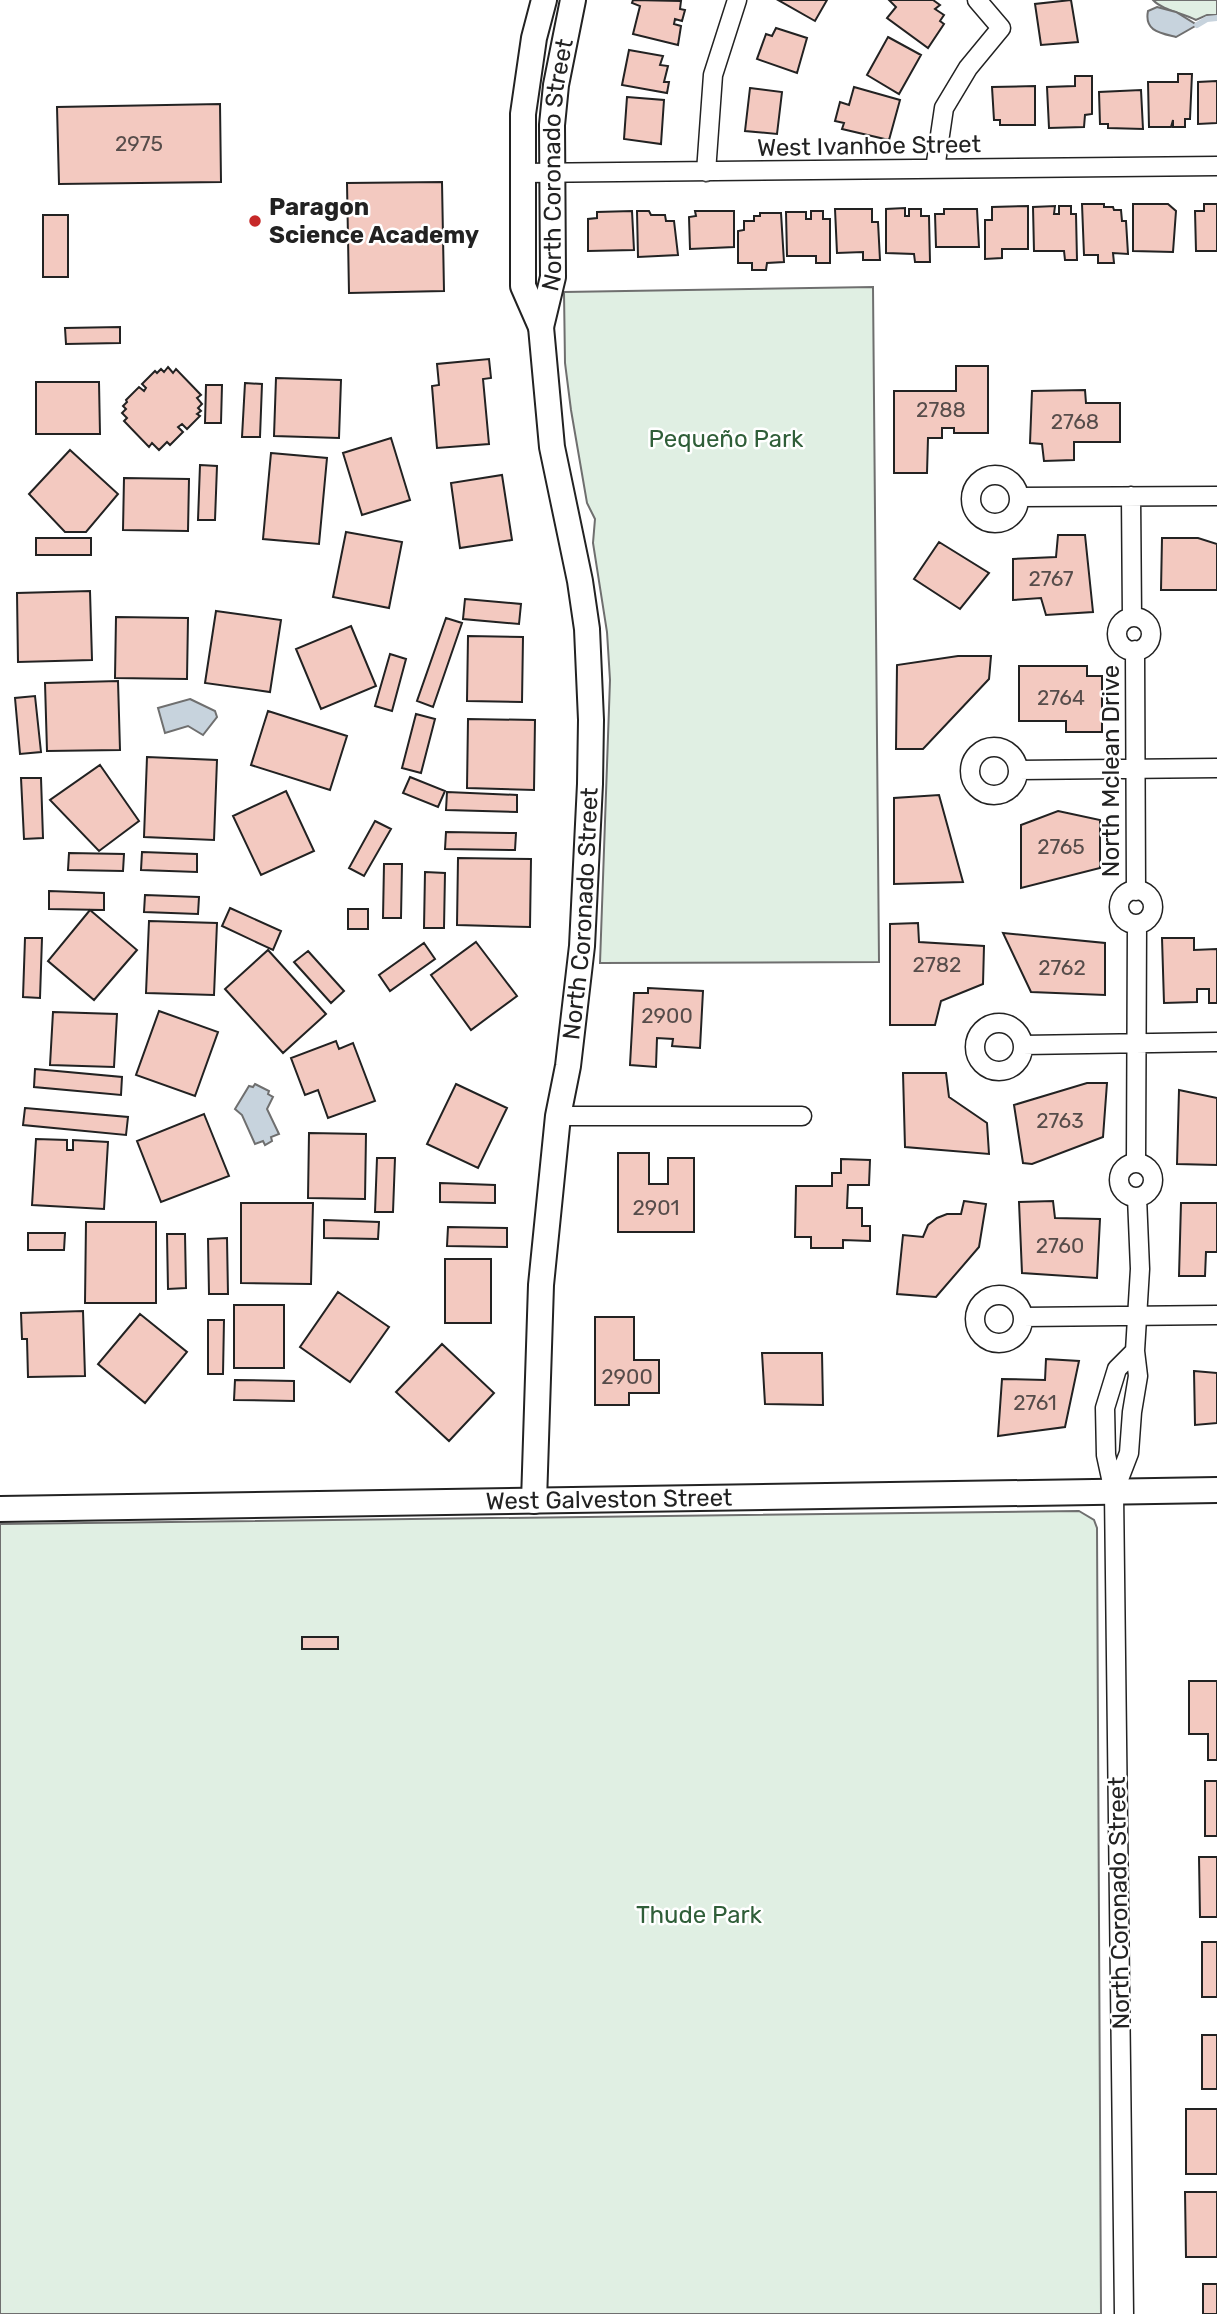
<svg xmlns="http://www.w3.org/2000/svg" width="1217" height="2314" font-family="Rubik,sans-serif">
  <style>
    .green { fill: #e0efe3; stroke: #6f6f6f; stroke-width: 2 }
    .water { fill: #c7d3dd; stroke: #6f6f6f; stroke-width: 2 }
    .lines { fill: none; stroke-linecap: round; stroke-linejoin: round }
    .stream { stroke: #c7d3dd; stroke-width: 6 }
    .building { fill: #f3c9c0; stroke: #222; stroke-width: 2 }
    .street-casing { stroke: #222; stroke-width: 21 }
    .secondary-casing { stroke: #222; stroke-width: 28 }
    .street { stroke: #fff; stroke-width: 18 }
    .secondary { stroke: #fff; stroke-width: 24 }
    .poi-dot { fill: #c62828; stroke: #fff; stroke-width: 2.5 }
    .labels { text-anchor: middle; stroke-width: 5; stroke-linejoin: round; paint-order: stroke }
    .number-label { font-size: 21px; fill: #564c4a }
    .street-label { font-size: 24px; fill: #222; stroke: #fff }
    .poi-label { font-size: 24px; font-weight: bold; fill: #222; stroke: #fff; text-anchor: start }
    .park-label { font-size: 24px; fill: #2f5e38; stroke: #fff }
  </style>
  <rect width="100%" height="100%" fill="#fff"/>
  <!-- green -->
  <path class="green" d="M1153,0H1217V15H1207L1196,20C1183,13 1162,10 1153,0Z
    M873,287L879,962L600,963L610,680L607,632L593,543L595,519L587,503L571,410L565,363L564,292Z
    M1079,1511L1094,1520L1097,1528L1101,2314H0V1524Z"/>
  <!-- water -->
  <path class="water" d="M1157,7L1176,12L1197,25L1176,37C1160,33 1144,31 1148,11Z
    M190,699L215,711L217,717L203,735L188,726L165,733L158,708Z
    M255,1084L269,1091L268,1094L273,1097L267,1109L279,1134L271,1137L272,1141L265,1145L263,1141L255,1144L242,1115L235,1109L249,1086L253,1087Z"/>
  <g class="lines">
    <!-- stream -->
    <path class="stream" d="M1197,25L1207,19L1217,18"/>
  </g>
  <!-- building -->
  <path class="building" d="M633,0L681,1L680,9L685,10L682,21L675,19L674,24L681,26L678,45L633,34L640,6L632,3Z
    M778,0H827L815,21Z
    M889,0H933L940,5L935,9L944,15L940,21L944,24L928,48L887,18L896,7Z
    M1071,0L1078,42L1041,45L1035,4Z
    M776,28L807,38L797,73L757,59L766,34L772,36Z
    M888,37L921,55L899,94L867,75Z
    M629,50L663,56L660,65L668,66L664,82H669L667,93L622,85Z
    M1178,74H1192L1190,119H1185V127H1173V120L1171,127H1149L1148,82H1178Z
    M1075,76H1092V114L1085,115L1084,127L1049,128L1047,87L1075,86Z
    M1217,81V123L1198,124V82Z
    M1035,86V125H1000V120H994L992,87Z
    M854,87L900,100L889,140L842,129L844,123L835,121L840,102L849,105Z
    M750,88L782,92L777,134L745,131Z
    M1141,90L1143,129L1108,128V124H1100L1099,92Z
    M627,97L664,100L661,144L624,139Z
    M220,104L221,182L59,184L57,107Z
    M442,182L444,291L349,293L347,183Z
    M1082,204H1104V207H1113L1114,210H1121L1122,221H1126L1128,254L1113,253L1114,263H1098V255H1084Z
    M1133,204H1168L1176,211L1173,252L1133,251Z
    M1204,204H1217V251H1196L1195,211H1204Z
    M1028,206V249H1002V258L985,259V220H992V207Z
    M1055,206L1054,214H1059V206H1071V214H1076L1077,260H1065L1064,251H1034L1033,207Z
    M905,208V216H909V209H921V216H929L930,262H915L914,254L886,253V209Z
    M835,209H872V222H878L880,260H863V252L837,253Z
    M944,209H977L979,247H936L935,214H944Z
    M632,211L634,250L588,251V219L597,218V212Z
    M637,211H649L651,215H665L666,221H674L678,255L638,257Z
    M695,211H734V247L690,249L689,217L696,216Z
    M811,211H823V219H830V263H816V256H787L786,212H806V219H811Z
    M760,213H781L784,262L767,263L766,270H752V263H738V231L744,230V221H754V216H760Z
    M43,215H68V277H43Z
    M120,327V343L66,344L65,328Z
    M489,359L491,378L483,379L489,444L437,448L432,386L439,385L437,364Z
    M956,366H988V433H954V428H942V438H928L927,473H894V391H956Z
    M168,367L173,373L176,369L201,395L197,398L202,404L198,408L201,411L197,414L200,416L187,429L182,424L178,427L183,432L170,445L167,442L159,450L152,443L149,447L124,421L127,418L122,413L126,409L123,406L127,402L126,400L139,387L144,391L146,388L142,384L155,371L157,373L161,369L164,372Z
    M276,378L341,380L339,438L274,436Z
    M36,382H99L100,434H36Z
    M245,383L262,384L260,437H242Z
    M206,385H222L221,423H205Z
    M1085,390L1086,403H1120V442H1074V460L1044,461L1042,444L1030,443L1032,391Z
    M391,438L410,500L362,515L343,453Z
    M70,450L118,494L86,532H65L29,494Z
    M271,453L327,458L319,544L263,539Z
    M200,465L217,466L215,520H198Z
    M502,475L512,540L460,548L451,483Z
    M124,478L189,479L188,531L123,530Z
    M346,532L402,542L389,608L333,597Z
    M1058,535H1085L1093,612L1046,615L1041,598L1013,600V559L1056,557Z
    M36,538H91V555H36Z
    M1162,538H1198L1217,544V590H1161Z
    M939,542L989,573L960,609L914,579Z
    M90,591L92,660L18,662L17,593Z
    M465,599L521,604L519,624L463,619Z
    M216,611L281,620L270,692L205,683Z
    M116,617L188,618L187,679L115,678Z
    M446,618L462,623L433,707L417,701Z
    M351,626L376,686L321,709L296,649Z
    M468,636L523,637L522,702L467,701Z
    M390,654L406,659L392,711L375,706Z
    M958,656H991L989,679L923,749H896L897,665Z
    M1019,666H1087V676H1102V732H1066V721H1019Z
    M118,681L120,750L47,751L45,683Z
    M35,696L41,752L20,754L15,698Z
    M268,711L347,736L330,790L251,765Z
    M416,714L435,719L421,773L402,768Z
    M468,719L535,720L534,790L467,788Z
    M147,757L217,760L214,840L144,837Z
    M100,765L139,821L99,851L50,800Z
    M410,777L445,791L438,807L403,793Z
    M21,778H41L43,838L24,839Z
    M286,791L314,851L261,875L233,816Z
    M447,792L517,795V812L446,810Z
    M939,795L963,882L894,884V798Z
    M1058,811L1100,820V868L1021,888V825Z
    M375,821L391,829L364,876L349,868Z
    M446,832L516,833L515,850L445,849Z
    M142,852L197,854V872L141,870Z
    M69,853L124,854L123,871L68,870Z
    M458,858L531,859L530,927L457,925Z
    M384,864H402L401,918H383Z
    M425,872L445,873L444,928H424Z
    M49,891L104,893V910L49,909Z
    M145,895L199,897L198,914L144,912Z
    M230,908L281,931L273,950L222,926Z
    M348,909H368V929H348Z
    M90,910L137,950L94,1000L48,961Z
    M149,921L217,923L214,995L146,993Z
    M918,923L919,942L984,946L983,984L941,1001L935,1025H890V924Z
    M1003,933L1105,943V995L1031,992Z
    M25,938H42L40,998L23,997Z
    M1162,938H1194V950L1217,949V1003H1209V989H1197V1002L1164,1003Z
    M476,942L517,996L471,1030L431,975Z
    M424,943L435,959L390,991L379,975Z
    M268,950L326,1014L283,1053L225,989Z
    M308,951L344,991L331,1003L294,962Z
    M648,988L703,991L700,1048L672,1046L673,1039L657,1038L656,1067L630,1065L634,993H648Z
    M159,1011L218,1032L195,1096L136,1075Z
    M53,1012L117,1014L114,1067L50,1065Z
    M336,1041L339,1049L353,1043L375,1101L328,1118L318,1090L305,1095L291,1058Z
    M35,1069L122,1077L121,1095L34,1087Z
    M903,1073H946L949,1097L987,1123L989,1154L905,1147Z
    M1087,1083H1107L1103,1137L1032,1164L1023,1163L1014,1105Z
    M456,1084L507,1108L478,1168L427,1144Z
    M1179,1090L1217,1098V1165L1177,1164Z
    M25,1108L128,1117L126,1135L23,1125Z
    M204,1114L229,1176L161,1202L137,1141Z
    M309,1133L366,1134L365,1199L308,1198Z
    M36,1139L67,1140V1150H73V1140L108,1142L104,1209L32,1205Z
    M618,1153H649V1184H668V1158H694V1232H618Z
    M377,1158H395L393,1212H375Z
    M841,1159L870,1160L869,1185H848L847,1208H862V1226H870V1241L843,1240V1248H811V1237H795L796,1186H832V1173H841Z
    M440,1183L495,1185V1203L440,1202Z
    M964,1201L986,1204L979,1247L936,1297L897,1294L903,1235L923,1237L928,1225L937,1218L947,1214H961Z
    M1053,1201L1055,1218L1100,1219L1097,1278L1022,1273L1019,1202Z
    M241,1203H313L311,1284L241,1283Z
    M1181,1203H1217V1252H1206L1205,1276H1179Z
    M324,1220L379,1222L378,1239L324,1238Z
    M86,1222H156V1303H85Z
    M448,1227L507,1228V1247L447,1246Z
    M28,1233H65L64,1250H28Z
    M167,1234H185L186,1288L168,1289Z
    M227,1238L228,1294H209L208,1239Z
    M445,1259H491V1323H445Z
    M338,1292L389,1327L350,1382L300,1347Z
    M234,1305H284V1368H234Z
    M83,1311L85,1376L28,1377L27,1339H22L21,1313Z
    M140,1314L187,1352L145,1403L98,1364Z
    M595,1317H634V1360H659V1393H629V1405H595Z
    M208,1320H224L223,1374H208Z
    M442,1344L494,1393L449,1441L396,1392Z
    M762,1353H822L823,1405L765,1404Z
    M1046,1359L1079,1361L1065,1427L998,1436L1002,1379L1045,1380Z
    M1194,1371L1217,1373V1423L1195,1425Z
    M235,1380L294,1381V1401L234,1400Z
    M302,1637H338V1649H302Z
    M1189,1681H1217V1760H1208V1734H1189Z
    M1205,1781H1217V1836H1205Z
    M1199,1857H1217V1917H1200Z
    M1202,1942H1217V1997H1202Z
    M1202,2035H1217V2089H1202Z
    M1186,2109H1217V2174H1186Z
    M1185,2192H1217V2257H1186Z
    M1203,2284H1217V2314H1203Z"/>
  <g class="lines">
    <defs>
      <path id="street" d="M935,169L944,108L968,68L1001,28L977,0
        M706,172L713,75L737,0
        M522,173L1217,166
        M971 499a24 24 0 1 1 48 0a24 24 0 1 1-48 0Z
        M1131,496L1132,617
        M1019,497L1217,496
        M1117 634a17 17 0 1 1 34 0a17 17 0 1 1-34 0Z
        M1135,650L1136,891
        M970 771a24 24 0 1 1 48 0a24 24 0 1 1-48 0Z
        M1018,770L1217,768
        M1119 907a17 17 0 1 1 34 0a17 17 0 1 1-34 0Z
        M975 1047a24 24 0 1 1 48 0a24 24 0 1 1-48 0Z
        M1023,1045L1217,1042
        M558,1116H802
        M1136,1163L1137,924
        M1119 1180a17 17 0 1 1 34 0a17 17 0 1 1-34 0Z
        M975 1319a24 24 0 1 1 48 0a24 24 0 1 1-48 0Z
        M1023,1317L1217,1315
        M1114,1492L1129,1453L1132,1412L1138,1376L1135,1351L1140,1269L1137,1197
        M1124,2314L1114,1492L1106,1455L1105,1408L1117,1369L1135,1351"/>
      <g id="secondary">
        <path id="s1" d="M541,327L553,277L552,125L556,85L573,0"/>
        <path id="s2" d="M534,1501L541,1285L558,1116L568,1066L582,946L590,784L591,720L587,629L580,581L552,447L541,327L523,286V114L534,38L544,0"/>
        <path id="s3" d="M0,1509L1217,1490"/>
      </g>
    </defs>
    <!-- street casing -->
    <use href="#street" class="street-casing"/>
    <!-- secondary casing -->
    <use href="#secondary" class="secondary-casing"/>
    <!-- street -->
    <use href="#street" class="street"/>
    <!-- secondary -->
    <use href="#secondary" class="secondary"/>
  </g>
  <!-- markers -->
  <circle class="poi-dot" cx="255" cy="221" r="7"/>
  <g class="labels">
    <!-- number labels -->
    <g class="number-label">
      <text x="139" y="151">2975</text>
      <text x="941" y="417">2788</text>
      <text x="1075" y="429">2768</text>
      <text x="1051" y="586">2767</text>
      <text x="1061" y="705">2764</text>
      <text x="1061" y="854">2765</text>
      <text x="937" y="972">2782</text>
      <text x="1062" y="975">2762</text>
      <text x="667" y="1023">2900</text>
      <text x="1060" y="1128">2763</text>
      <text x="656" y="1215">2901</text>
      <text x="1060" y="1253">2760</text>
      <text x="627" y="1384">2900</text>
      <text x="1035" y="1410">2761</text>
    </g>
    <!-- street labels -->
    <g class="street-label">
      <text transform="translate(869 146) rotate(-1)" y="8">West Ivanhoe Street</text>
      <text dy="8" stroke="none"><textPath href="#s1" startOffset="164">North Coronado Street</textPath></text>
      <text transform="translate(1111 771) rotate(-90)" y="8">North Mclean Drive</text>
      <text dy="8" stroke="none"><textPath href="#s2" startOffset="590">North Coronado Street</textPath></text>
      <text dy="8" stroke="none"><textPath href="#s3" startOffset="609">West Galveston Street</textPath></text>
      <text transform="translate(1119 1903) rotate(-91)" y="8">North Coronado Street</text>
    </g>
    <!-- poi labels -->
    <g class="poi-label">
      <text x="269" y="215">Paragon<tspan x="269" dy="28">Science Academy</tspan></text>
    </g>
    <!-- park labels -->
    <g class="park-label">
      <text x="726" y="447">Pequeño Park</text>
      <text x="699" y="1923">Thude Park</text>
    </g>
  </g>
</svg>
